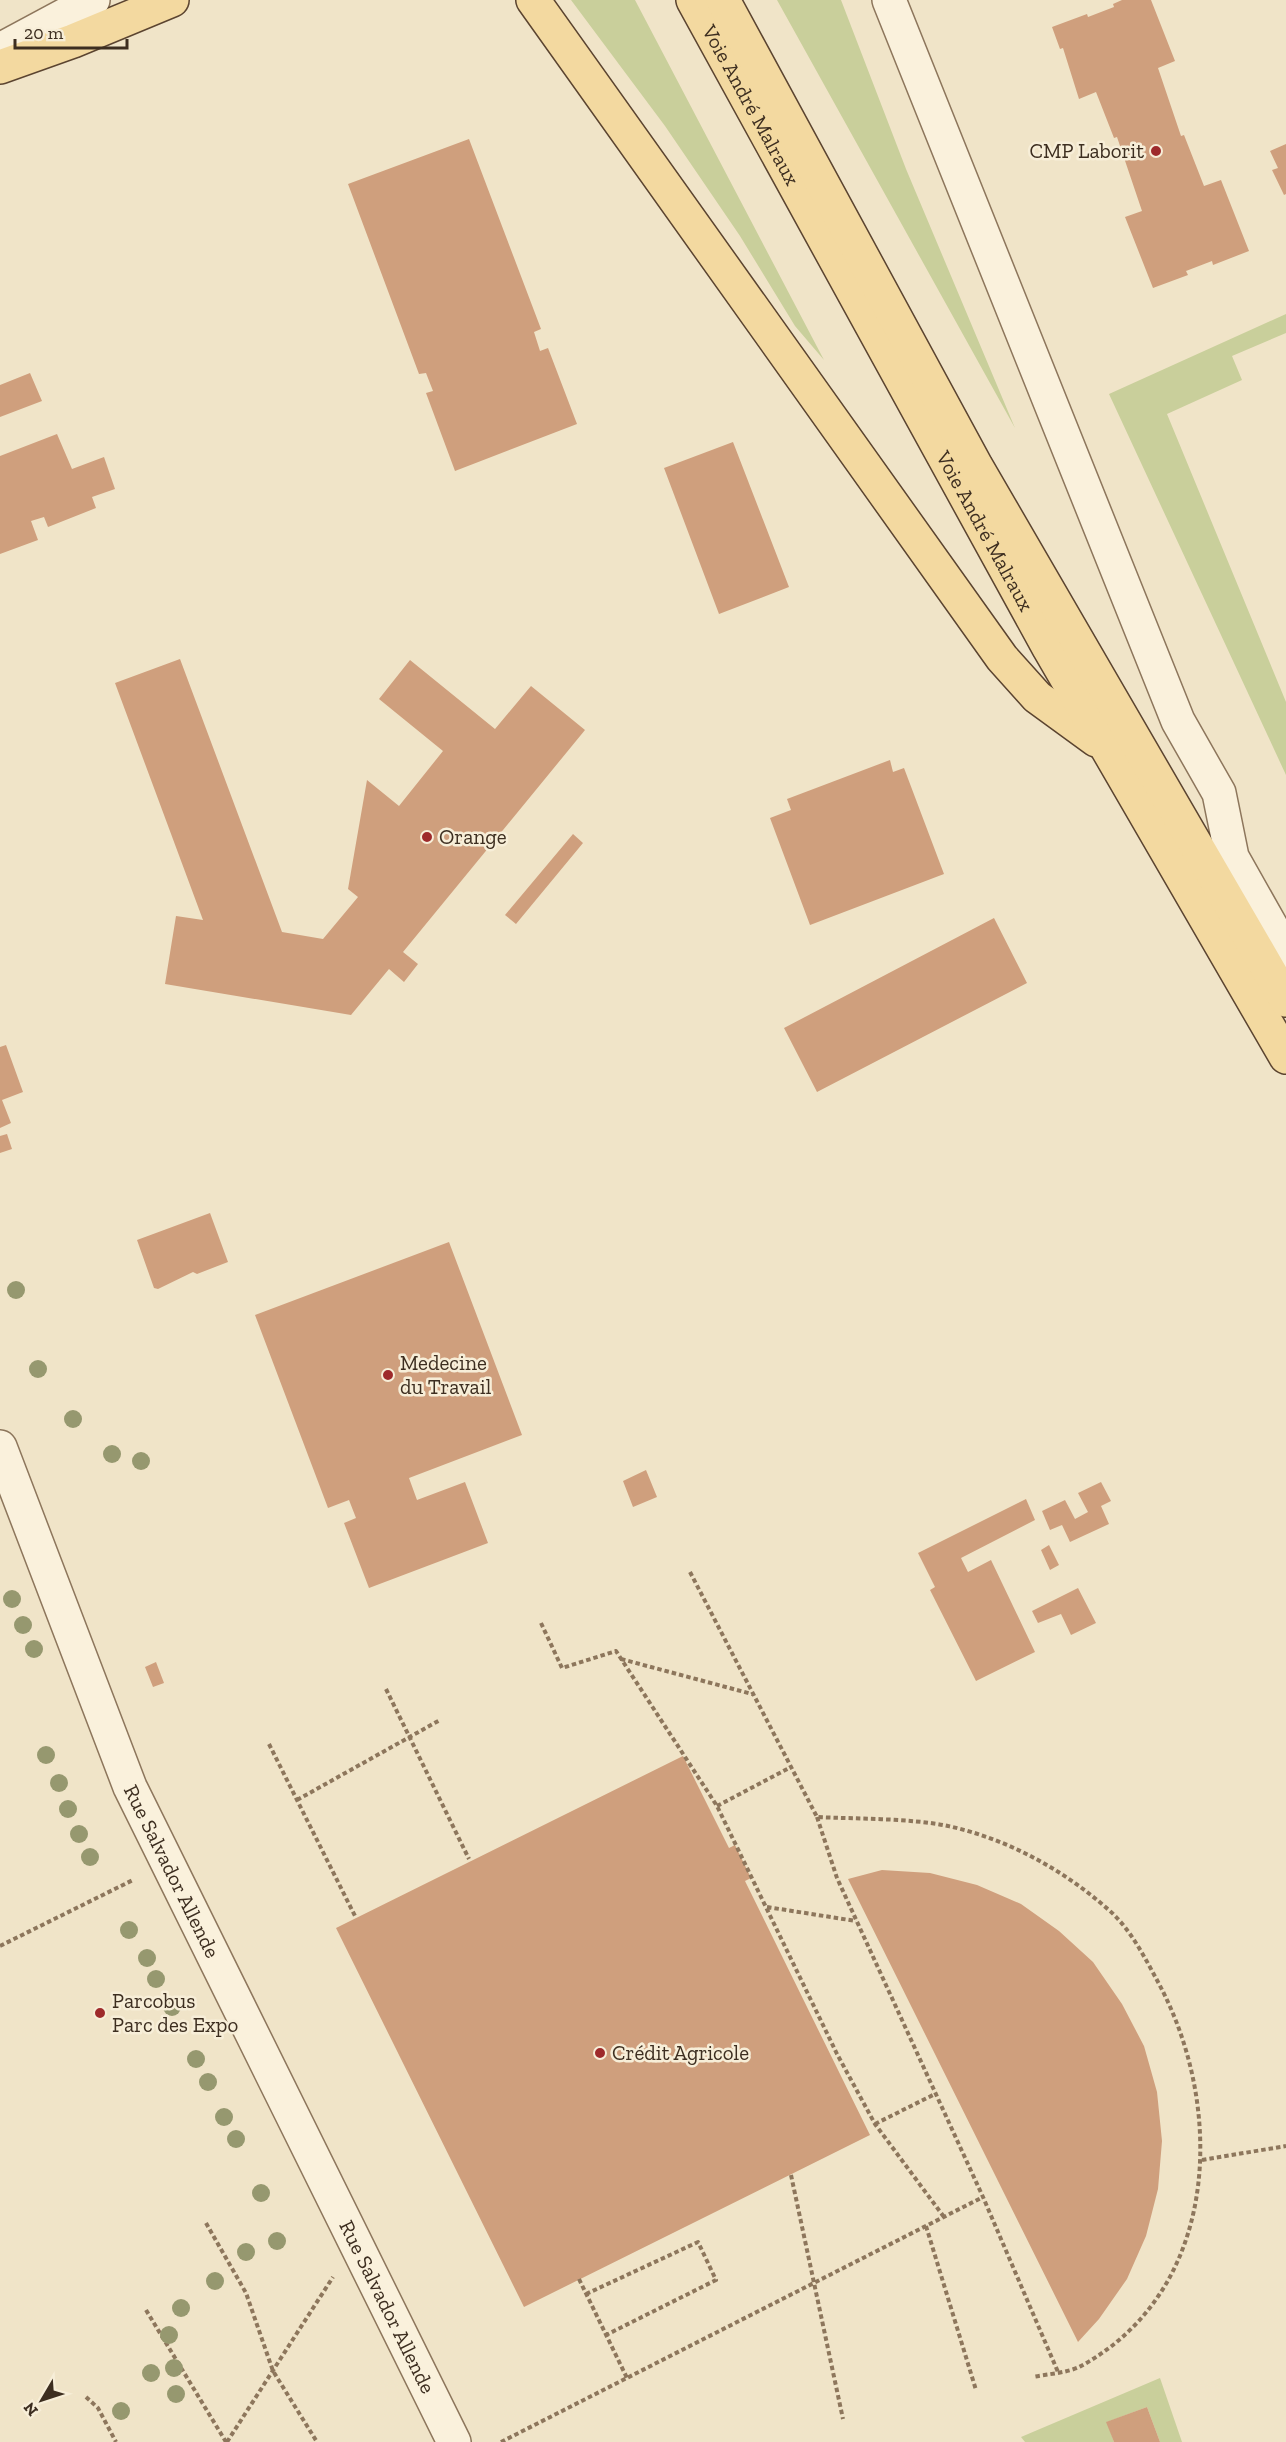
<svg xmlns="http://www.w3.org/2000/svg" width="1286" height="2442" font-family="'Zilla Slab',serif">
  <style>
    .green { fill: #c9cf9b }
    .building { fill: #cf9f7d }
    .lines { fill: none; stroke-linecap: round; stroke-linejoin: round }
    .tertiary-casing { stroke: #8d765c; stroke-width: 36 }
    .primary-casing { stroke: #5b4430; stroke-width: 36 }
    .path { stroke: #8d765c; stroke-width: 4; stroke-dasharray: 4.5 3; stroke-linecap: butt }
    .tertiary { stroke: #faf1dc; stroke-width: 33 }
    .primary { stroke: #f3d9a0; stroke-width: 33 }
    .tree { fill: #96986f }
    .poi-dot { fill: #9e2a2b; stroke: #f7eed8; stroke-width: 2 }
    .labels { text-anchor: middle; stroke-width: 5; stroke-linejoin: round; paint-order: stroke }
    .street-label { font-size: 21px; fill: #3d2e20; stroke: #f7eed8 }
    .poi-label { font-size: 21px; fill: #3d2e20; stroke: #f7eed8; text-anchor: start }
  </style>
  <rect width="100%" height="100%" fill="#f0e4c8"/>
  <!-- green -->
  <path class="green" d="M571,0H635L824,360L795,326L740,236L665,126Z
    M777,0H841L906,169L1015,428Z
    M1286,314V333L1232,356L1242,380L1167,414L1286,702V775L1109,394Z
    M1160,2378L1182,2442H1160L1147,2407L1107,2422L1114,2442H1025L1021,2437Z"/>
  <!-- building -->
  <path class="building" d="M1122,0H1151L1175,61L1158,68L1181,136L1184,135L1204,186L1221,180L1249,251L1213,265L1212,261L1186,271L1188,275L1153,288L1125,217L1142,211L1117,137L1114,138L1096,92L1079,99L1063,48L1060,49L1052,27L1087,14L1088,17L1114,7L1113,4Z
    M469,139L541,329L534,332L540,351L548,348L577,424L455,471L426,393L433,391L426,373L419,374L348,184Z
    M1286,144V194L1284,195L1272,170L1278,168L1270,151Z
    M30,373L42,401L0,417V385Z
    M57,434L72,469L104,457L115,489L92,497L96,508L48,527L44,517L31,521L38,540L0,554V456Z
    M733,442L789,587L719,614L664,468Z
    M180,659L282,932L323,939L358,897L348,889L367,780L399,806L443,751L379,699L410,660L495,729L531,686L585,730L403,952L418,964L404,982L389,969L351,1015L165,984L176,916L203,920L115,683Z
    M890,760L893,772L904,768L944,874L810,925L770,818L791,810L787,799Z
    M573,834L583,843L516,924L505,915Z
    M994,918L1027,983L817,1092L784,1028Z
    M6,1045L23,1092L2,1100L11,1123L0,1128V1047Z
    M7,1134L12,1149L0,1153V1136Z
    M210,1213L228,1262L197,1274L193,1272L158,1289L154,1288L137,1240Z
    M449,1242L522,1435L409,1478L417,1500L465,1482L488,1543L369,1588L344,1523L356,1518L349,1500L328,1508L255,1315Z
    M646,1470L657,1497L633,1507L623,1481Z
    M1101,1482L1111,1501L1101,1506L1109,1524L1070,1542L1062,1525L1050,1530L1042,1511L1065,1500L1075,1519L1088,1512L1078,1493Z
    M1026,1499L1035,1520L961,1558L968,1572L991,1560L1035,1652L976,1681L930,1590L935,1587L918,1553Z
    M1049,1545L1059,1565L1050,1570L1041,1550Z
    M1078,1588L1096,1623L1071,1635L1061,1614L1038,1623L1032,1611Z
    M156,1662L164,1683L153,1687L145,1667Z
    M683,1756L729,1848L735,1845L751,1878L745,1881L870,2135L524,2307L336,1928Z
    M882,1870L930,1873L977,1885L1021,1904L1059,1931L1093,1962L1122,2004L1144,2046L1157,2092L1162,2141L1158,2189L1146,2236L1127,2279L1099,2319L1078,2342L848,1879Z
    M1147,2407L1160,2442H1114L1106,2422Z"/>
  <g class="lines">
    <defs>
      <g id="tertiary">
        <path d="M889,0L1178,721L1219,793L1232,857L1286,953"/>
        <path d="M0,50L93,0"/>
        <path id="s1" d="M0,1447L130,1787L454,2442"/>
      </g>
      <g id="primary">
        <path d="M533,0L1002,658L1037,697L1096,740"/>
        <path id="s2" d="M693,0L1049,648L1286,1057"/>
        <path d="M723,0L976,466L1286,1000"/>
        <path d="M0,67L73,41L172,0"/>
      </g>
    </defs>
    <!-- tertiary casing -->
    <use href="#tertiary" class="tertiary-casing"/>
    <!-- primary casing -->
    <use href="#primary" class="primary-casing"/>
    <!-- path -->
    <path class="path" d="M690,1572L817,1817C856,1819 910,1818 948,1826C1008,1839 1064,1870 1110,1911C1131,1930 1145,1958 1158,1982C1226,2108 1220,2290 1081,2366C1068,2373 1047,2374 1033,2377
      M541,1623L562,1668L616,1651L717,1806L837,2054L875,2124L944,2217
      M621,1659L752,1694
      M386,1689L469,1859
      M269,1744L356,1918
      M297,1800L440,1720
      M717,1806L791,1767
      M817,1817L837,1878L983,2197L1058,2372
      M767,1907L856,1921
      M0,1946L133,1880
      M875,2124L935,2094
      M1202,2160L1286,2146
      M791,2175L843,2419
      M206,2223L246,2293L273,2371L317,2442
      M926,2226L976,2390
      M579,2279L627,2378
      M586,2294L698,2242L716,2280L606,2335
      M146,2310L226,2442
      M86,2397L98,2408L116,2442
      M227,2442L333,2277
      M501,2442L983,2197"/>
    <!-- tertiary -->
    <use href="#tertiary" class="tertiary"/>
    <!-- primary -->
    <use href="#primary" class="primary"/>
  </g>
  <!-- trees -->
  <g class="tree">
    <circle cx="16" cy="1290" r="9"/>
    <circle cx="38" cy="1369" r="9"/>
    <circle cx="73" cy="1419" r="9"/>
    <circle cx="112" cy="1454" r="9"/>
    <circle cx="141" cy="1461" r="9"/>
    <circle cx="12" cy="1599" r="9"/>
    <circle cx="23" cy="1625" r="9"/>
    <circle cx="34" cy="1649" r="9"/>
    <circle cx="46" cy="1755" r="9"/>
    <circle cx="59" cy="1783" r="9"/>
    <circle cx="68" cy="1809" r="9"/>
    <circle cx="79" cy="1834" r="9"/>
    <circle cx="90" cy="1857" r="9"/>
    <circle cx="129" cy="1930" r="9"/>
    <circle cx="147" cy="1958" r="9"/>
    <circle cx="156" cy="1979" r="9"/>
    <circle cx="172" cy="2007" r="9"/>
    <circle cx="196" cy="2059" r="9"/>
    <circle cx="208" cy="2082" r="9"/>
    <circle cx="224" cy="2117" r="9"/>
    <circle cx="236" cy="2139" r="9"/>
    <circle cx="261" cy="2193" r="9"/>
    <circle cx="277" cy="2241" r="9"/>
    <circle cx="246" cy="2252" r="9"/>
    <circle cx="215" cy="2281" r="9"/>
    <circle cx="181" cy="2308" r="9"/>
    <circle cx="169" cy="2335" r="9"/>
    <circle cx="174" cy="2368" r="9"/>
    <circle cx="151" cy="2373" r="9"/>
    <circle cx="176" cy="2394" r="9"/>
    <circle cx="121" cy="2411" r="9"/>
  </g>
  <!-- markers -->
  <g class="poi-dot">
    <circle cx="1156" cy="151" r="6"/>
    <circle cx="427" cy="837" r="6"/>
    <circle cx="388" cy="1375" r="6"/>
    <circle cx="100" cy="2013" r="6"/>
    <circle cx="600" cy="2053" r="6"/>
  </g>
  <g class="labels">
    <!-- street labels -->
    <g class="street-label">
      <text dy="7" stroke="none"><textPath href="#s2" startOffset="120">Voie André Malraux</textPath></text>
      <text dy="7" stroke="none"><textPath href="#s2" startOffset="606">Voie André Malraux</textPath></text>
      <text dy="7" stroke="none"><textPath href="#s1" startOffset="458">Rue Salvador Allende</textPath></text>
      <text dy="7" stroke="none"><textPath href="#s1" startOffset="944">Rue Salvador Allende</textPath></text>
    </g>
    <!-- poi labels -->
    <g class="poi-label">
      <text x="1144" y="158" text-anchor="end">CMP Laborit</text>
      <text x="439" y="844">Orange</text>
      <text x="400" y="1370">Medecine<tspan x="400" dy="24">du Travail</tspan></text>
      <text x="112" y="2008">Parcobus<tspan x="112" dy="24">Parc des Expo</tspan></text>
      <text x="612" y="2060">Crédit Agricole</text>
    </g>
  </g>
  <!-- north arrow -->
  <g transform="translate(42 2400) rotate(231)" stroke="#f7eed8" stroke-width="4.5" paint-order="stroke">
  <path d="M0-4.5L10 22L0 15L-10 22Z" fill="#3d2e20"/>
  <text y="-9" font-size="16" font-weight="bold" text-anchor="middle" fill="#3d2e20">N</text>
  </g>
  <!-- scale -->
  <path d="M15 39v9h112v-9" fill="none" stroke="#3d2e20" stroke-width="3"/>
  <text x="24" y="39" font-size="18" fill="#3d2e20" stroke="#f7eed8" stroke-width="4.5" paint-order="stroke">20 m</text>
</svg>
